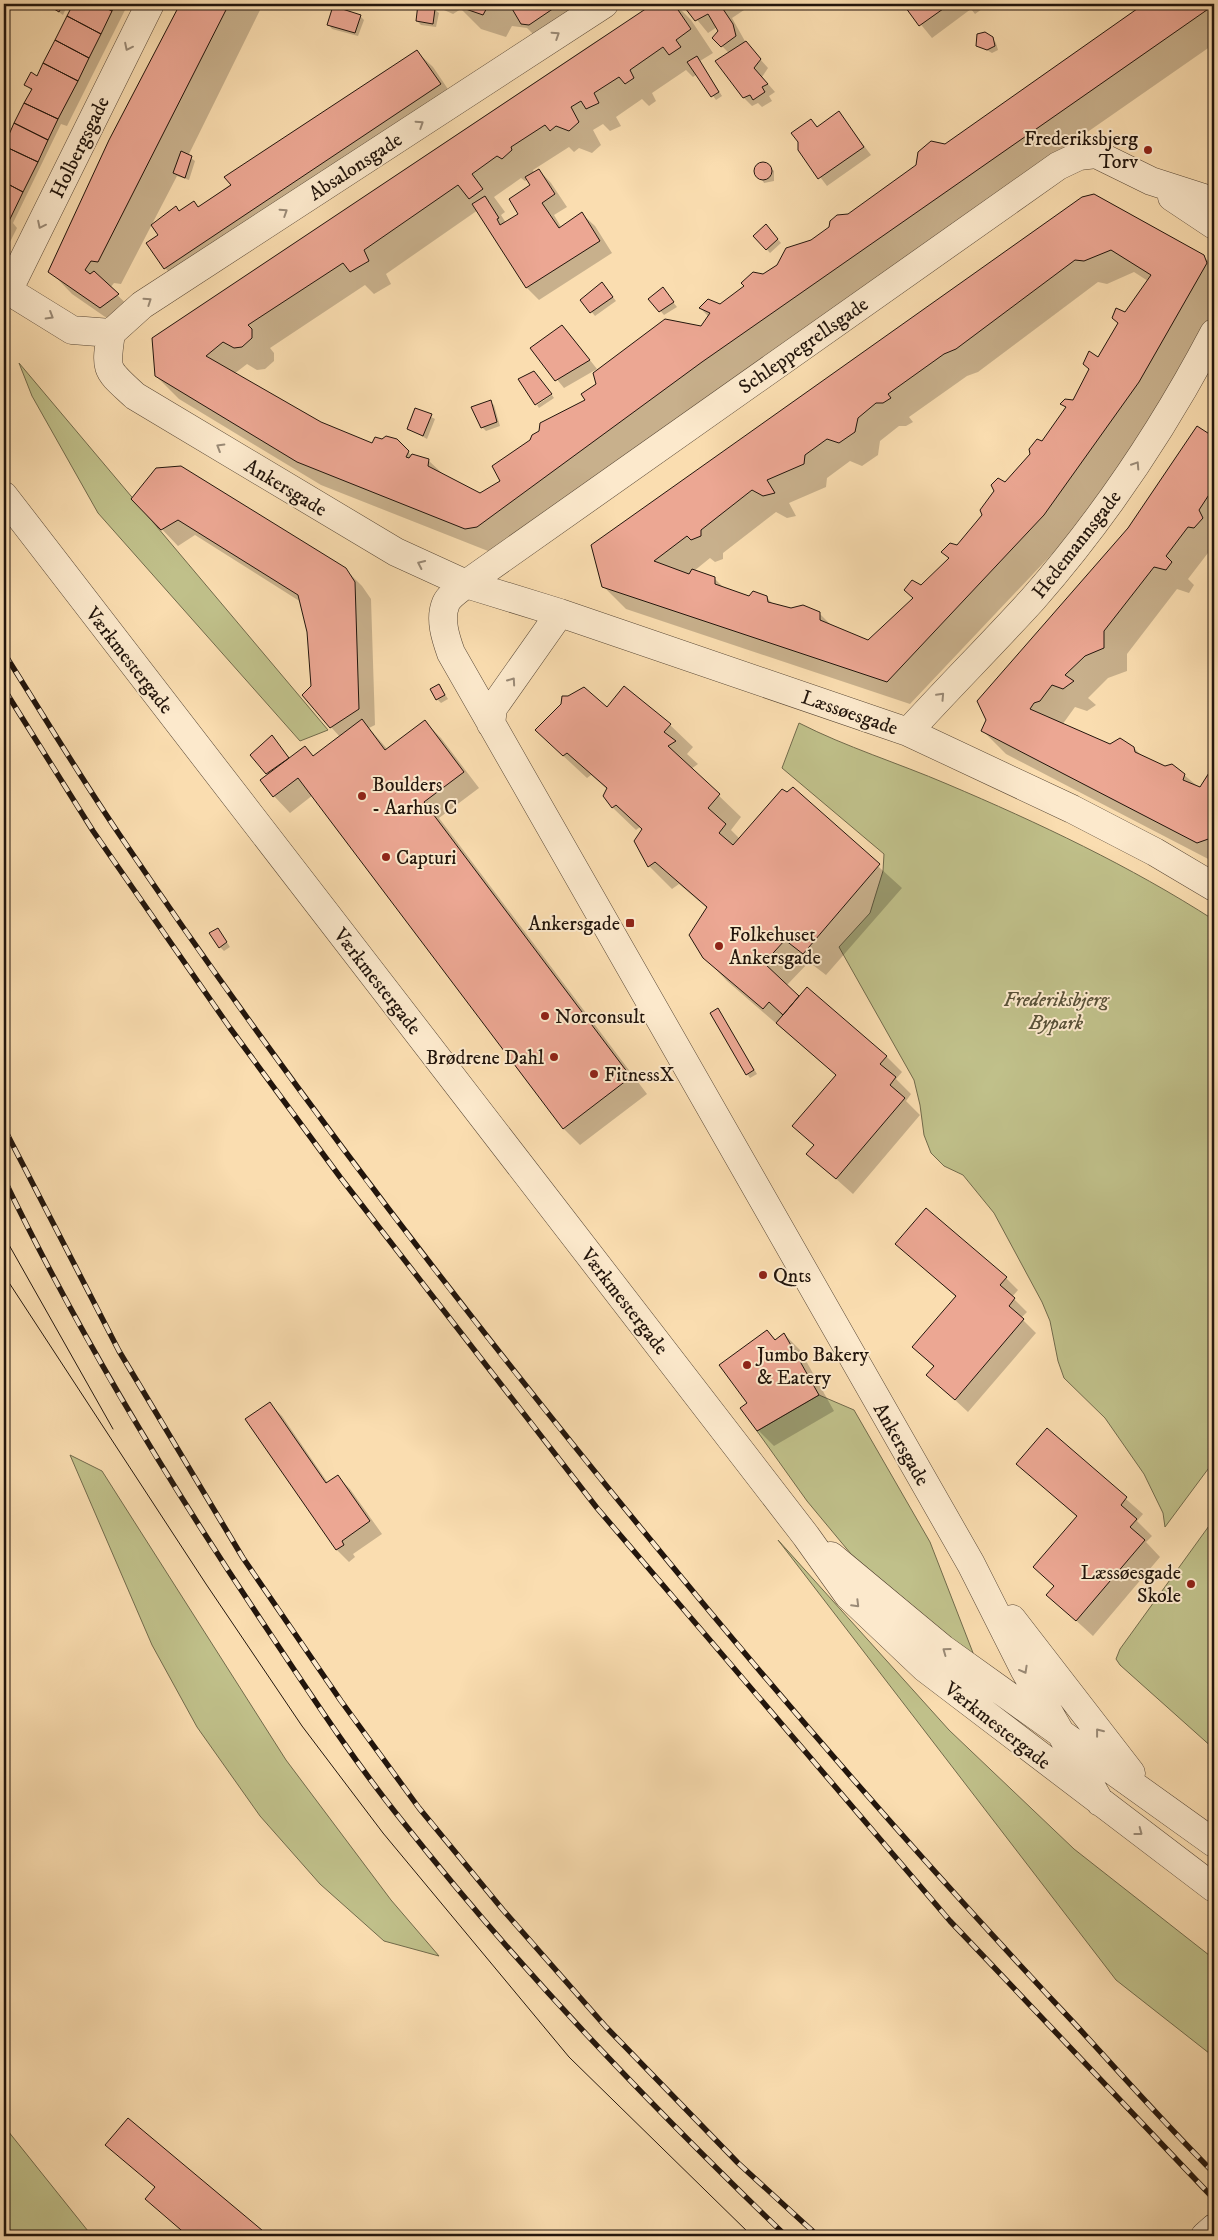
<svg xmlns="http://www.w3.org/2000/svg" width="1218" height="2240" font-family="'IM FELL DW Pica',serif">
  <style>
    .green { fill: #c0c08a; stroke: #716a4b }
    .shadow { fill: #0003; fill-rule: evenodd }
    .building { fill: #eca793; stroke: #22150c; fill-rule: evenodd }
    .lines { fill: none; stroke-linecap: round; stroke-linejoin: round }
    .street-casing { stroke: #584735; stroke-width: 29 }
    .secondary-casing { stroke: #22150c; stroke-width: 29 }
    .street { stroke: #fce9cc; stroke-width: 28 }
    .secondary { stroke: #fce9cc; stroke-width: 28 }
    .tram { stroke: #22150c; stroke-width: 1 }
    .rail-casing { stroke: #22150c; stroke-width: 5.5 }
    .rail { stroke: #fce9cc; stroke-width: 4; stroke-dasharray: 11; stroke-linecap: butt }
    .oneway { stroke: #9a8a76 }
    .poi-dot { fill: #8f2418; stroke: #fce9cc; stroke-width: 2 }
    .labels { text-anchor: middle; stroke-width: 4; stroke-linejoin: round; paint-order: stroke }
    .poi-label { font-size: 20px; fill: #22150c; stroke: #fce9cc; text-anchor: start }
    .street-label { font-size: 20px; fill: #22150c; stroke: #fce9cc }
    .park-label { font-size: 20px; font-style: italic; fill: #595138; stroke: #fce9cc }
  </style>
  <rect width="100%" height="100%" fill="#faddb0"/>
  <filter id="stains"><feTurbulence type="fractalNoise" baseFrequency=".004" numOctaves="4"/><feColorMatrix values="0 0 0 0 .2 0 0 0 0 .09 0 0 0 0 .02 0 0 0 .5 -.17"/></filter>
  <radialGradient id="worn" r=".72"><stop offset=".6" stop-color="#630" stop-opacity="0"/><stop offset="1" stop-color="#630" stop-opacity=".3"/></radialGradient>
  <!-- green -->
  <path class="green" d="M19,363L328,730L300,741L98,513L32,396Z
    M799,723C846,747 898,763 947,784C1039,823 1130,866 1214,920V1461L1165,1527L1163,1513L1144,1474L1105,1418L1064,1378L1058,1361L1050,1321L1042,1302L994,1213L963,1175L944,1166L931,1153L924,1135L920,1105L914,1080L839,947L870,913L883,871L884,854L782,768Z
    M819,1395L854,1410L930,1542L975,1658L851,1554L807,1501L757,1431Z
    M70,1455L102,1471L286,1760L391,1900L439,1956L384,1941L320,1884L260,1816L197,1727L152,1645Z
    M1214,1519V1749L1120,1665L1116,1659L1120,1649Z
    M778,1540L949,1730L1074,1849L1214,1959V2057L1116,1980Z
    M4,2126L92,2236H4Z"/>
  <!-- shadow -->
  <path class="shadow" d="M47,4H68L63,15Z
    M74,4H128L67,126L61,124L13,223L17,228L4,254V147L32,91L26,85L38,77Z
    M180,4H263L188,156L195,161L189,180L177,176L121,284L114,283L110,288L141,318L124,330L72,294L50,271L110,140Z
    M391,4H403L401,7Z
    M438,4H596L545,46L527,28L512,26L506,37L481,29L461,9L453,14L444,10Z
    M657,4H675L691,20L713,53L700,61L722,96L716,100L697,74L693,77L686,70L652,93L656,101L649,106L642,99L616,117L621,126L610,131L603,124L593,130L601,145L592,153L579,148L574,152L569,147L533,170L534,173L539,170L551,183L567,207L554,215L561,227L582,214L595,226L612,253L539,300L527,288L478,210L386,274L391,284L374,294L365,285L270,348L274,353V361L265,369L257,370L247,364L234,374L320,423L373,444L397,440L411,455L429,461L444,475L480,494L502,481L586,401L702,327L709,317L700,308L720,305L1146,4H1214V44L725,384L500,549L488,551L321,485L179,399L156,376L153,338L595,42ZM521,178L525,181L528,179L532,185L520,214L506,223L501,215L505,212L494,197Z
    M684,4H753L732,18L746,43L768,68L762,77L775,92L769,96L772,101L762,107L758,103L752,106L744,98L729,53L714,38L720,32L717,27L708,33Z
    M904,4H989L975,14L971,9L932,38Z
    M435,10L439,13L436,27L421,25L417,21Z
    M360,16L364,20L358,36L332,29L329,25Z
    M992,38L996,43L998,50L992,53L978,45Z
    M416,51L433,67L456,101L181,284L165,268L160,235Z
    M839,113L871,155L827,186L799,149L811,120L818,127Z
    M764,162L774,171V181L764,183L756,168Z
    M1082,198L1203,256L1214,267V312L1162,405L1067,538L910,704L626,609L603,586ZM1134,272L1148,281L1125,314L1074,401L1062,404L1066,408L1042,442L1005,483L958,547L943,552L949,559L921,586L914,598L869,642L833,627L819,613L774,605L766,597H749L725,589L714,578L694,571L710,558L715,562L723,559V553L776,512L787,518L796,516L789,503L826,487L827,478L850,461L862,466L878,455L880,441L899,426H906L913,422L909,417L967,376L978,372L1098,282L1107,284Z
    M770,230L781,243L770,253L755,236Z
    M606,288L616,301L595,316L582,300Z
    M666,293L677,307L664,315L650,299Z
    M570,335L597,369L564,388L532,349Z
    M552,395L554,398L539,408L537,405Z
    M490,402L494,405L500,426L486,431L482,427Z
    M416,409L435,419L427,439L408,428Z
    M1197,428L1214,439V550L1211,549L1188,579L1194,585L1189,593L1177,589L1127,654V671L1108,678L1088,698L1096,705L1087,711L1075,707L1062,725L1111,746L1134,748L1144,758L1184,775L1201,789L1214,767V862L1006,754L983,731L1129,528Z
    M133,499L345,569L362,586L371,599L375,725L369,728L388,750L425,722L441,738L479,788L439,818L647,1094L580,1145L564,1129L313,795L290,813L274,796L262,780L269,775L251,755L272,736L290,759L305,748L314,757L340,737L331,727L312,687L309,632L301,602L195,535L178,546Z
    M439,685L448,699L441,703L437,699Z
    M624,687L670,725L693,747L687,754L698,764L691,769L741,817L731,830L740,839L793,789L902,888L826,975L809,962L786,986L799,998L886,1056L902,1072L896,1079L911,1094L906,1101L920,1115L853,1194L808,1154L815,1146L794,1126L837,1076L727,981L704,957L708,909L679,884L672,889L649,866L636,841L643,830L640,827L636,830L613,808L605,796L608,790L591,775L587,778L559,752L607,709Z
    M221,933L230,947L224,951L220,947Z
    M718,1010L757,1074L750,1078L747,1074Z
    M897,1244L1006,1278L1018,1290L1012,1297L1027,1312L1021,1318L1036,1333L968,1412L928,1375L934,1367L913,1347L956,1297Z
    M767,1331L776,1340L784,1334L800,1350L834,1411L774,1446L758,1430L748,1404Z
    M270,1404L282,1416L328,1483L338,1477L350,1489L382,1534L353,1554L355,1557L349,1562L336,1549Z
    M1047,1430L1143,1514L1137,1521L1152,1536L1146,1542L1160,1557L1093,1636L1048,1595L1055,1587L1034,1567L1077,1517L1018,1464Z
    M128,2119L267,2236H187L147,2199L156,2188L107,2145Z"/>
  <!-- building -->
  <path class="building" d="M46,4H63L59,12Z
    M73,4H98L112,11L101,34L67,16Z
    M98,4H116L112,11Z
    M180,4H229L98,262L91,261L85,270L90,274L94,271L119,294L100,308L48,272L109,140Z
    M418,4L435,9L433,24L416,21Z
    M457,4H560L529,25L521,24L511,7L489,4L483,15L457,6Z
    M653,4H674L691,29L676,40L681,47L669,55L663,47L630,70L634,78L625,84L619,77L594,93L599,103L586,109L581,101L571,107L579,122L569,131L556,126L550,131L545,125L511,147L512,150L502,159L497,156L472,174L483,189L469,199L458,185L364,250L369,261L350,272L343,263L248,325L252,329V338L242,347L234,348L223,342L206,356L321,422L372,443L375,437L382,439L386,436L397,439L409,451L406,457L409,458L412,454L429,459L428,466L480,493L500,481L492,466L530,440L532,435L539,431L540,423L585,400L581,394L596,384L593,373L665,319L701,326L710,313L699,308L708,299L720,304L744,286L741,283L753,272L763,274L777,265L786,248L811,240L829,227L830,221L837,215L848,214L916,165L918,152L931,141L945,144L1144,4L1214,5L702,362L477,527L465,529L297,462L155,376L152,338Z
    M682,4H724L721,6L733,24L736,36L721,47L712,38L718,31L708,14L695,21Z
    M903,4H950L919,26Z
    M333,6L361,15L355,33L327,25Z
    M67,16L101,34L89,58L55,40Z
    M985,32L993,37L995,46L987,50L976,46L977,34Z
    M55,40L89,58L78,81L43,63Z
    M746,41L761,59L754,68L768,84L762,87L765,92L753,100L750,95L743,98L715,61Z
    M417,50L441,84L164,269L146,243L158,235L151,225L176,206L179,211L194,201L198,207L231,185L224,177Z
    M697,56L719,92L711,97L687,62Z
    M43,63L78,81L58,119L24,103L32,89L24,85L31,72L37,76Z
    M24,103L58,119L48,140L14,123Z
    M839,111L864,147L818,179L798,150V142L791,133L811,119L817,127Z
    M14,123L48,140L38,162L4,146Z
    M4,146L38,162L23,192L4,182Z
    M181,151L192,156L185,178L173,173Z
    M754 171a9 9 0 1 1 18 0a9 9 0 1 1-18 0Z
    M539,169L555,194L542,203L559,228L582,212L600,241L526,288L472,204L485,196L499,218L497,219L500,225L518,214L509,199L530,185L525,177Z
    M4,182L23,192L10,219L4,216Z
    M1094,194L1204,255L1207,263L1139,382L1044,515L887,682L602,587L591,545L1082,197ZM1111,250L1151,275L1125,312L1116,308L1112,318L1118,323L1098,357L1089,351L1083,364L1089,369L1073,400L1065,399L1060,404L1066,407L1042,441L1037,439L1029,449L1030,454L1005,482L998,478L991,485L994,491L980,510L982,515L957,545L950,543L941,552L949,558L921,585L912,580L904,590L913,598L868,640L820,620V612L803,605L791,608L768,602L767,596L753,591L749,596L715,584V577L692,569L689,574L654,561L687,536L691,540L701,536V530L752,490L763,496L775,493L767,480L804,464L805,455L827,439L839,443L855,432L858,418L876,403H883L891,398L888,394L944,354L956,349L1075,260L1084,261Z
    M4,216L10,219L4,231Z
    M766,224L778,239L766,250L753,236Z
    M602,282L613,297L590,313L580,300Z
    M663,287L674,302L659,312L648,299Z
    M562,325L590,360L555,381L530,348Z
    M534,371L552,394L535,405L518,379Z
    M491,400L497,422L481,428L471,407Z
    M415,408L432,414L423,436L407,429Z
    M1197,426L1214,437V487L1199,510L1203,518L1194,528L1188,527L1166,556L1172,562L1166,570L1154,567L1104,631V648L1085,656L1065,675L1074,681L1063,689L1052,685L1040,701L1034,703L1030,709L1110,744L1120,738L1134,747L1135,752L1165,766L1172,764L1185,774L1183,780L1200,787L1214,765V750V837L1197,843L981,731L986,720L977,701L1128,528Z
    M181,466L346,568L355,582L359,709L330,728L302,695L311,686L307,632L298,595L178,520L161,530L131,499L156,468Z
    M439,684L445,695L436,700L430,689Z
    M624,686L671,724L664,732L676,741L668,746L720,794L708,808L726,824L719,833L733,845L782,789L787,792L793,787L880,864L803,954L785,940L764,963L799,996L783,1015L769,1002L763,1009L703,958L689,935L707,907L655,862L648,867L634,841L642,829L616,805L612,808L603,796L607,788L567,753L563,756L535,730L561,704L562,696H568L584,687L607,707Z
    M362,719L385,750L425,720L464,772L424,802L631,1077L563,1129L298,778L273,797L260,780L305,746L313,756Z
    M272,735L289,758L266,774L250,755Z
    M218,928L227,942L219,948L209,933Z
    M807,987L887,1056L880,1064L896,1077L890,1085L905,1098L836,1179L806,1154L814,1145L792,1126L836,1075L776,1023Z
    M718,1008L754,1070L746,1075L710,1013Z
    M926,1208L1007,1277L1000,1285L1015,1298L1009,1306L1024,1319L955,1400L926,1375L934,1366L912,1347L956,1296L895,1244Z
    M767,1330L775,1340L784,1333L819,1395L757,1431L740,1408L747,1403L719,1365Z
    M270,1402L326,1483L338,1475L370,1521L342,1541L344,1545L336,1550L245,1419Z
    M1047,1428L1127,1497L1121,1505L1137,1519L1130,1527L1145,1540L1076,1621L1046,1595L1054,1586L1033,1567L1077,1516L1016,1464Z
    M128,2118L269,2236H188L145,2199L155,2187L105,2145Z"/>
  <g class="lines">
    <defs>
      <path id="street" d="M1172,197L1214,225
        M4,288L72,330L111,333
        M8,291L150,4
        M111,333C105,372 106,369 135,396L396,552L466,584L560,613L908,732L1072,809L1155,852L1214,887
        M111,333L142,305L604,4
        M4,496L806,1536L848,1595L925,1668L1214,1888
        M491,724L493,708L560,613
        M908,732C949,687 992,644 1033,599C1104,518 1164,428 1214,333
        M831,1556L943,1649L1214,1843
        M1012,1619L1131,1773
        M1100,1802L1024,1669L971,1564L451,653C446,639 439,619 446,603C449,596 460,589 466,584L1058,166L1079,156L1096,154L1151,181L1207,199H1214"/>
      <path id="secondary" d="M1205,2236L1214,2228"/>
    </defs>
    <!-- street casing -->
    <use href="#street" class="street-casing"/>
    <!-- secondary casing -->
    <use href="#secondary" class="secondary-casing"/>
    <!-- street -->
    <use href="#street" class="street"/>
    <!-- secondary -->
    <use href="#secondary" class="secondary"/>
    <!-- tram -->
    <path class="tram" d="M4,1236L113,1429
      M4,1275L206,1584L302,1726L383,1833L569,2057L752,2236"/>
    <defs>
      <path id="rail" d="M4,653C42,713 79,775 119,834C302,1105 502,1362 711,1613C828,1753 949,1890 1074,2023C1120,2073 1166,2125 1214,2173
        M4,689L93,831L230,1028L340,1177L597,1508L950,1921L1214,2199
        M4,1128L119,1351L243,1558L341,1701L419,1808L503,1910L606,2027L738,2163L818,2236
        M4,1179C79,1335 169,1483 265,1626C309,1692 353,1760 403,1822C520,1970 650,2105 786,2236"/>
    </defs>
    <!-- rail casing -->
    <use href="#rail" class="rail-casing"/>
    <!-- rail -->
    <use href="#rail" class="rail"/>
  </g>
  <!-- one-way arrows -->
  <defs><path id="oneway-chevron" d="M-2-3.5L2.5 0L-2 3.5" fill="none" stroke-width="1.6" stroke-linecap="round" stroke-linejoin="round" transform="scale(1.25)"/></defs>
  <g class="oneway">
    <use href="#oneway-chevron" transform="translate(556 35) rotate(-33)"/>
    <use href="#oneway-chevron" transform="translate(128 47) rotate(116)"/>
    <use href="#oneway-chevron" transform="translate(420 124) rotate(-33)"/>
    <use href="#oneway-chevron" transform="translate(284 212) rotate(-33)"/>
    <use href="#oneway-chevron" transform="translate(41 225) rotate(116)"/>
    <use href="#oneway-chevron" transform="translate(148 301) rotate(-34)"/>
    <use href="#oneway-chevron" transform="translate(50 316) rotate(31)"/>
    <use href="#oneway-chevron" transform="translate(220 447) rotate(-149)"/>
    <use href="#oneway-chevron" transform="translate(1136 465) rotate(-57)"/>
    <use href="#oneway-chevron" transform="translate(421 564) rotate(-155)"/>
    <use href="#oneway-chevron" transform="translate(512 681) rotate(-55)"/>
    <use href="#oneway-chevron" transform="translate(941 696) rotate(-47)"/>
    <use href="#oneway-chevron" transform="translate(856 1604) rotate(45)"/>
    <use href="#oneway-chevron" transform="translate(946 1651) rotate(-144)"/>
    <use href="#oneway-chevron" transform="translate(1024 1670) rotate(61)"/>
    <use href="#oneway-chevron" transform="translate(1099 1732) rotate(-128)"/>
    <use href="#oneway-chevron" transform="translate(1139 1832) rotate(37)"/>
  </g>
  <!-- markers -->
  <g class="poi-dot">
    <circle cx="1148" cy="150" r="5"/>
    <circle cx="362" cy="796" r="5"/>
    <circle cx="386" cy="857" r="5"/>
    <rect x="625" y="918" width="10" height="10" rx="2.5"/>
    <circle cx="719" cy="946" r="5"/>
    <circle cx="545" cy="1016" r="5"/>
    <circle cx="554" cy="1057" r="5"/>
    <circle cx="594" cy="1074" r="5"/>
    <circle cx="763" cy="1275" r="5"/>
    <circle cx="747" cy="1365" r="5"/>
    <circle cx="1191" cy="1584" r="5"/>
  </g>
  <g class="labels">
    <!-- poi labels -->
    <g class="poi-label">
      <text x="1138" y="145" text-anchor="end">Frederiksbjerg<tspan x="1138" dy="23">Torv</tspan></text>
      <text x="372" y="791">Boulders<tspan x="372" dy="23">- Aarhus C</tspan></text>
      <text x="396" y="864">Capturi</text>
      <text x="620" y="930" text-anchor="end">Ankersgade</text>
      <text x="729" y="941">Folkehuset<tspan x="729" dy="23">Ankersgade</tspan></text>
      <text x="555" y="1023">Norconsult</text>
      <text x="544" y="1064" text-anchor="end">Brødrene Dahl</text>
      <text x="604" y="1081">FitnessX</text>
      <text x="773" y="1282">Qnts</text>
      <text x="757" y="1361">Jumbo Bakery<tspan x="757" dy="23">&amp; Eatery</tspan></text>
      <text x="1181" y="1579" text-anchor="end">Læssøesgade<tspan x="1181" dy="23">Skole</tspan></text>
    </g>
    <!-- street labels -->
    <g class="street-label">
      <text transform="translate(79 147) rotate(-64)" y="7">Holbergsgade</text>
      <text transform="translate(355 166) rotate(-33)" y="7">Absalonsgade</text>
      <text transform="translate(803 345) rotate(-35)" y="7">Schleppegrellsgade</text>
      <text transform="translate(286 487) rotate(31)" y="7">Ankersgade</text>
      <text transform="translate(1076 544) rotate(-52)" y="7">Hedemannsgade</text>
      <text transform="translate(130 660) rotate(52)" y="7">Værkmestergade</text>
      <text transform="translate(850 712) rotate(19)" y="7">Læssøesgade</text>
      <text transform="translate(378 981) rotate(52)" y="7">Værkmestergade</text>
      <text transform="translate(625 1301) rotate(52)" y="7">Værkmestergade</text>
      <text transform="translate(902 1444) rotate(60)" y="7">Ankersgade</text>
      <text transform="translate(998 1725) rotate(38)" y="7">Værkmestergade</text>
    </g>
    <!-- park labels -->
    <g class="park-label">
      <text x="1056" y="1006">Frederiksbjerg<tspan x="1056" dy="23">Bypark</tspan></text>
    </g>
  </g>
  <!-- margin -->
  <rect width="1218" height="2240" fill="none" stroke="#faddb0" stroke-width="20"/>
  <rect x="5" y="5" width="1208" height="2230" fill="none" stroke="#22150c" stroke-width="2.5"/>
  <rect x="10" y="10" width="1198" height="2220" fill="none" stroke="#22150c"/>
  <rect width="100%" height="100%" filter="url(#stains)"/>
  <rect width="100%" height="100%" fill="url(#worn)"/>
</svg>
